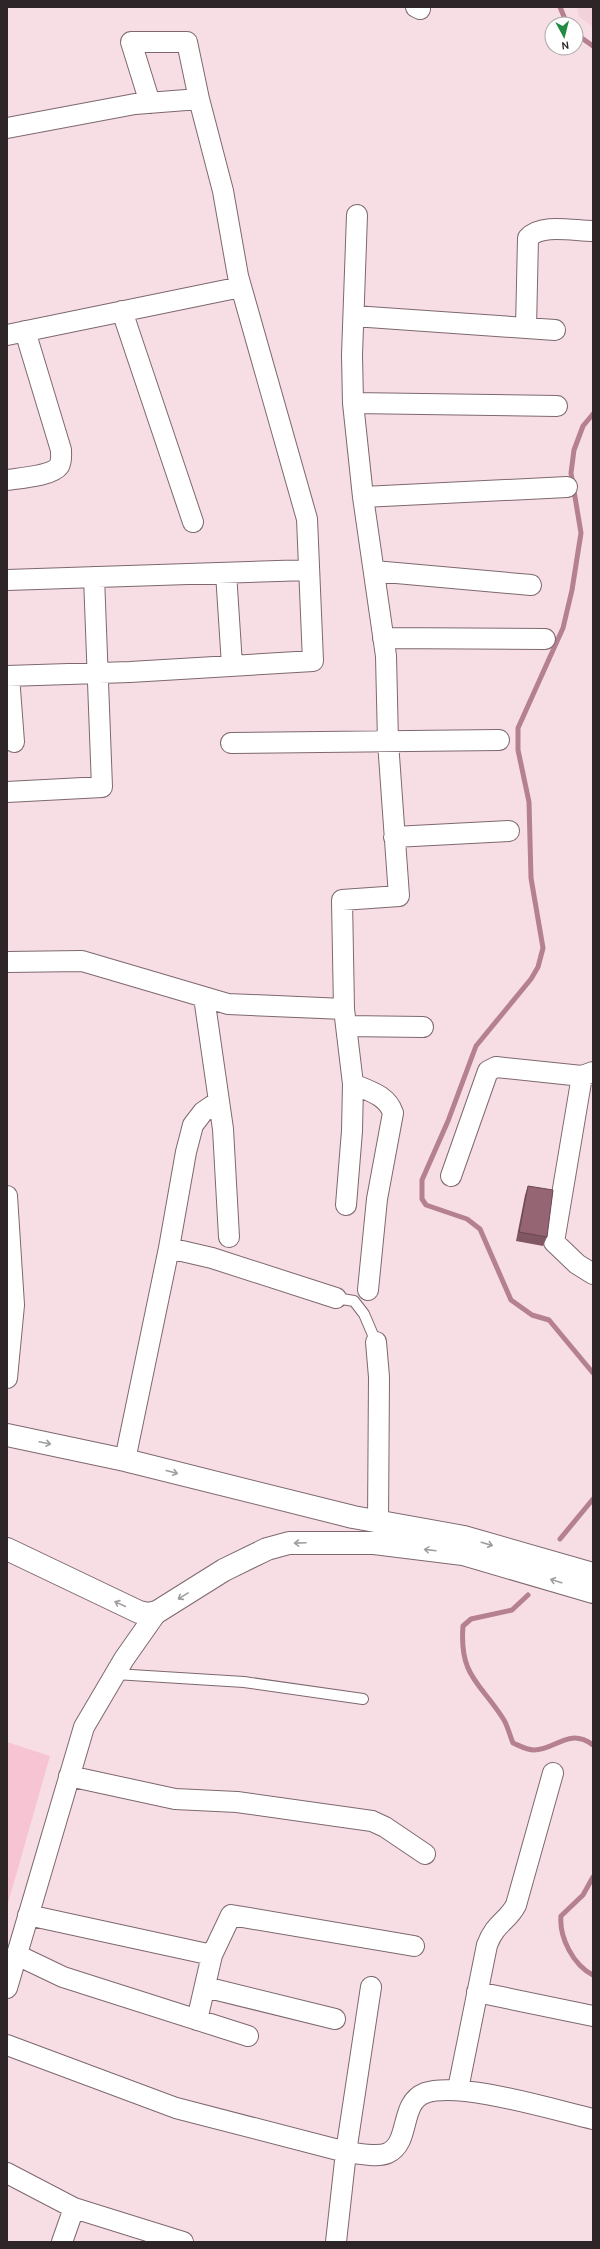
<svg xmlns="http://www.w3.org/2000/svg" width="600" height="2249" font-family="Karla,sans-serif">
  <style>
    .built { fill: #f2d1da }
    .green { fill: #f7c4d3 }
    .lines { fill: none; stroke-linecap: round; stroke-linejoin: round }
    .stream { stroke: #b58191; stroke-width: 5 }
    .lane-casing { stroke: #7e686f; stroke-width: 12 }
    .street-casing { stroke: #7e686f; stroke-width: 22 }
    .secondary-casing { stroke: #7e686f; stroke-width: 24 }
    .lane { stroke: #fff; stroke-width: 10 }
    .street { stroke: #fff; stroke-width: 20 }
    .secondary { stroke: #fff; stroke-width: 22 }
    .wall { fill: #815764 }
    .building { fill: #966574; stroke: #694751 }
    .oneway { stroke: #a19d9e }
  </style>
  <rect width="100%" height="100%" fill="#f7dee5"/>
  <!-- built -->
  <path class="built" d="M577,7H593V30L591,25L579,17Z"/>
  <!-- green -->
  <path class="green" d="M7,1742L50,1756L7,1907Z"/>
  <g class="lines">
    <!-- stream -->
    <path class="stream" d="M560,7L567,24
      M576,34L593,46
      M593,414L583,426L574,450L571,473L581,533L572,590L563,628L518,728V750L529,802L531,878L543,948L538,967L531,979L476,1046L448,1121L422,1180V1199L426,1205L467,1219L480,1229L511,1300L532,1315L549,1320L593,1373
      M560,1539L593,1499
      M528,1595L512,1610L471,1619L463,1626C459,1677 481,1683 504,1720C508,1727 510,1736 513,1743C520,1746 527,1750 534,1750C556,1750 568,1727 593,1745
      M593,1877L583,1895L561,1916C559,1937 573,1965 593,1975"/>
    <defs>
      <path id="lane" d="M336,1298L354,1301L364,1314L376,1342
        M115,1674L244,1682L363,1699"/>
      <path id="street" d="M416,7L420,9
        M7,128L135,104L199,99
        M357,215L352,355L353,403L363,497
        M122,311L193,522
        M354,316L555,330
        M526,328L528,238C541,223 574,231 593,231
        M7,335L241,287
        M353,403L557,406
        M7,480C19,478 52,476 59,466C62,461 61,456 61,450L25,331
        M374,571L531,585
        M226,573L232,665
        M7,580L309,570
        M383,638L545,639
        M7,676L130,672L313,661L307,519L238,276L223,191L199,99L187,42H131L150,103
        M9,676L14,742
        M231,743L499,740
        M7,792L102,787L94,577
        M394,837L509,831
        M7,962L82,961L228,1004L344,1009L342,900L399,896L388,742L386,656L363,497L567,487
        M204,997L223,1129L229,1237
        M344,1009L353,1084L352,1131L346,1205
        M346,1026L423,1027
        M582,1076L554,1242L577,1264L593,1274
        M353,1084C369,1091 387,1095 393,1113L377,1199L368,1290
        M451,1176L488,1071L496,1067L582,1076L593,1072
        M7,1196L14,1305L7,1378
        M169,1248L186,1152L193,1125L203,1112L219,1101
        M376,1342L379,1377L378,1522
        M125,1460L169,1248L212,1258L336,1298
        M69,1776L175,1799L237,1802L372,1821L385,1827L425,1854
        M28,1915L212,1955L231,1915L414,1946
        M17,1955L63,1977L248,2036
        M205,1987L335,2019
        M371,1987L346,2152C358,2153 377,2158 388,2153C411,2142 399,2103 425,2093C460,2081 554,2110 593,2119
        M7,1988L84,1727L124,1659L157,1612
        M477,1992L593,2016
        M197,2020L212,1955
        M7,2045L176,2108L346,2152L336,2242
        M458,2089L487,1945C495,1923 508,1921 516,1905L553,1773
        M7,2173L74,2208L183,2242
        M62,2242L74,2208"/>
      <path id="secondary" d="M7,1435L125,1460L353,1517L464,1537L593,1574
        M7,1549L139,1612L148,1614L157,1612L224,1570L267,1549L289,1543H374L463,1554L593,1592"/>
    </defs>
    <!-- lane casing -->
    <use href="#lane" class="lane-casing"/>
    <!-- street casing -->
    <use href="#street" class="street-casing"/>
    <!-- secondary casing -->
    <use href="#secondary" class="secondary-casing"/>
    <!-- lane -->
    <use href="#lane" class="lane"/>
    <!-- street -->
    <use href="#street" class="street"/>
    <!-- secondary -->
    <use href="#secondary" class="secondary"/>
  </g>
  <!-- wall -->
  <path class="wall" d="M528,1186L547,1237L543,1246L516,1241L525,1195Z"/>
  <!-- building -->
  <path class="building" d="M528,1186L553,1190L547,1237L519,1232Z"/>
  <!-- one-way arrows -->
  <defs><path id="oneway-shaft" d="M-6 0H5M1.5-3L5.5 0L1.5 3" fill="none" stroke-width="1.6" stroke-linecap="round" stroke-linejoin="round"/></defs>
  <g class="oneway">
    <use href="#oneway-shaft" transform="translate(45 1443) rotate(12)"/>
    <use href="#oneway-shaft" transform="translate(172 1472) rotate(15)"/>
    <use href="#oneway-shaft" transform="translate(300 1543) rotate(178)"/>
    <use href="#oneway-shaft" transform="translate(487 1544) rotate(16)"/>
    <use href="#oneway-shaft" transform="translate(430 1550) rotate(-173)"/>
    <use href="#oneway-shaft" transform="translate(556 1581) rotate(-163)"/>
    <use href="#oneway-shaft" transform="translate(183 1596) rotate(148)"/>
    <use href="#oneway-shaft" transform="translate(120 1604) rotate(-155)"/>
  </g>
  <!-- border -->
  <rect width="600" height="2249" fill="none" stroke="#2e2528" stroke-width="16"/>
  <!-- north arrow -->
  <g transform="translate(564 36) rotate(173)"><circle r="19" fill="#ffffff" stroke="#aba8a9"/>
  <path d="M0-3L7 15L0 10L-7 15Z" fill="#208b42"/>
  <text y="-6" font-size="11" font-weight="bold" text-anchor="middle" fill="#2e2528">N</text>
  </g>
</svg>
